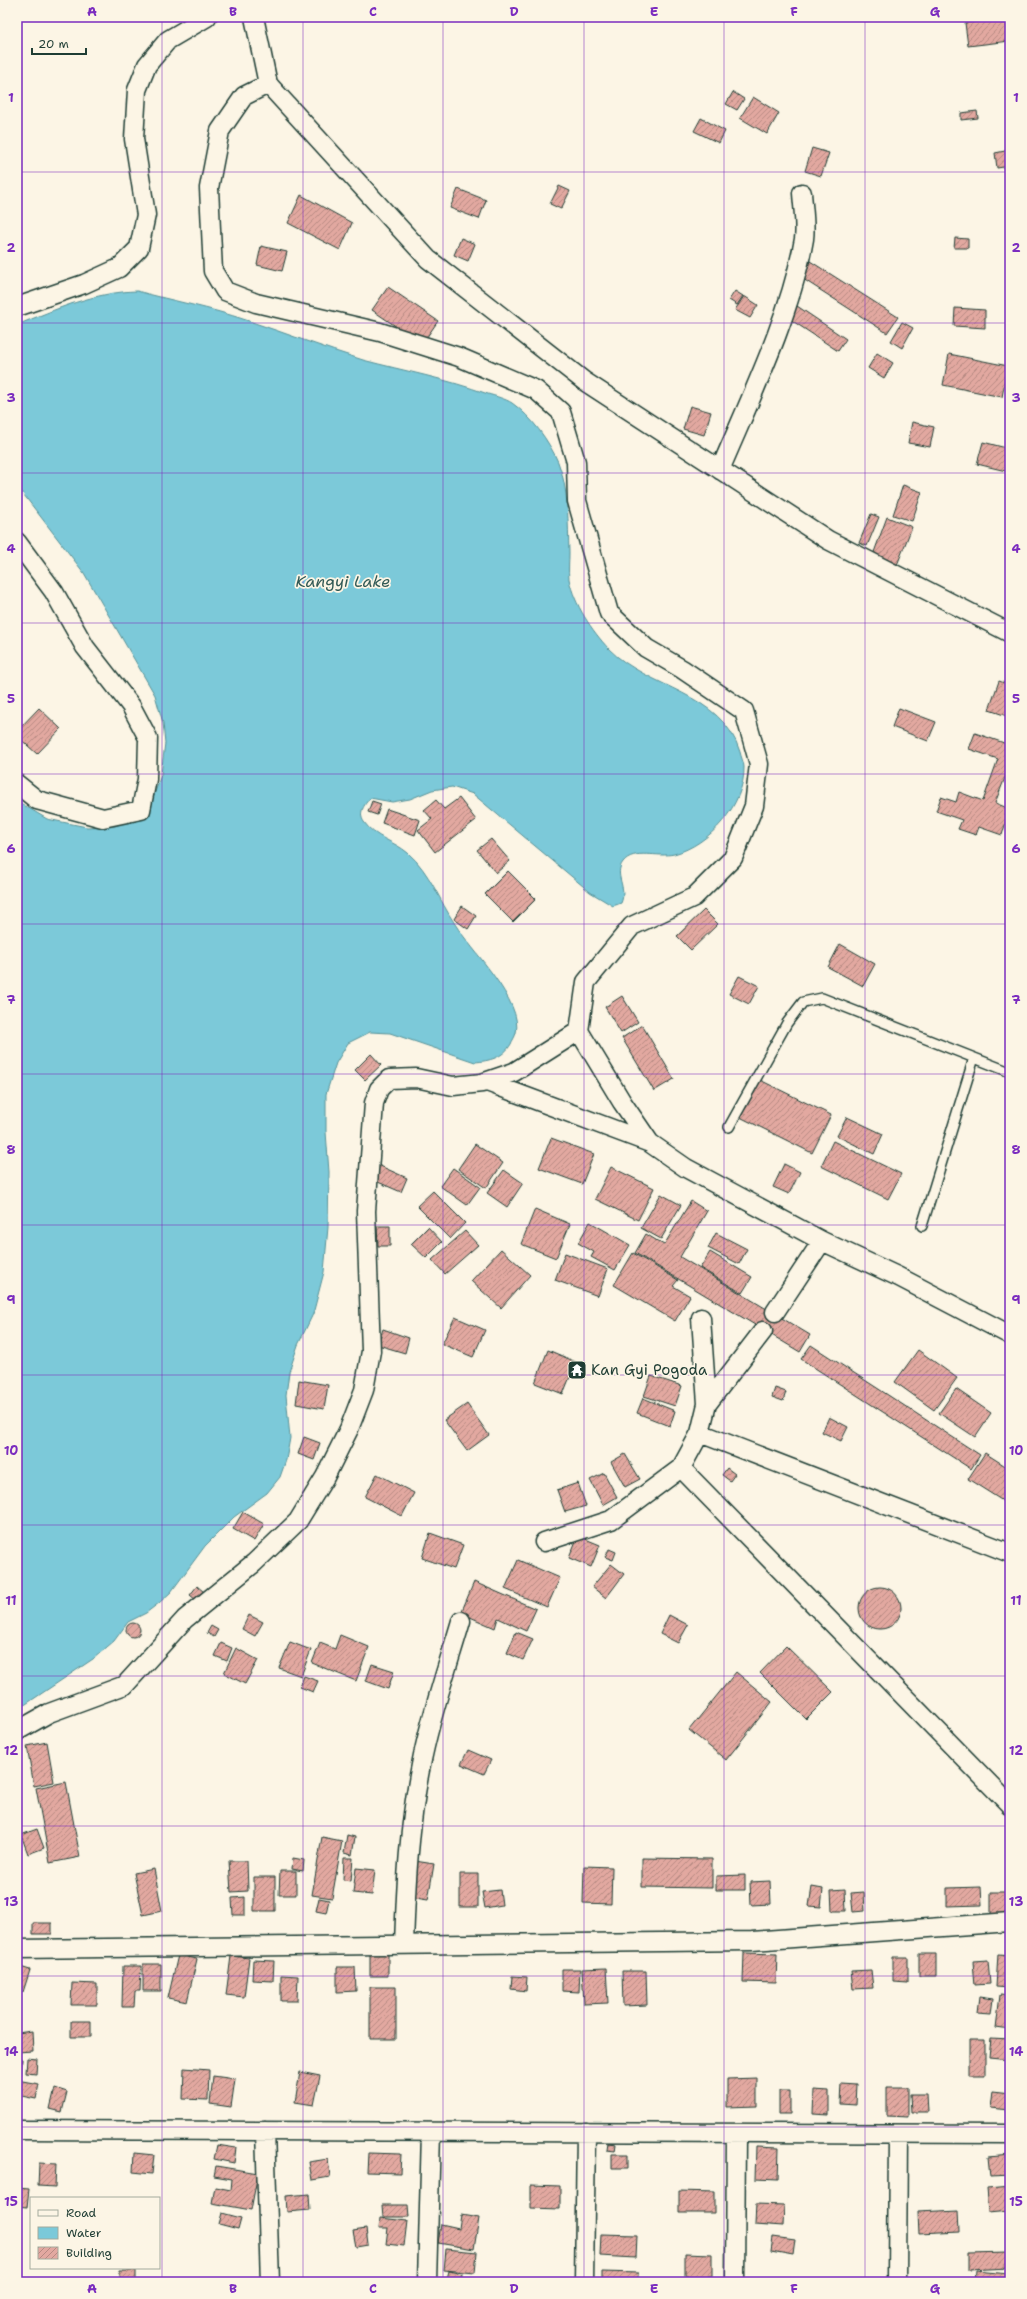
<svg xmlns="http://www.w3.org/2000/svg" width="1027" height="2299" font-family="'Shantell Sans',sans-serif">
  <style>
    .water { fill: #7bc9d9; stroke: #569197 }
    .building { fill: url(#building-hatch); stroke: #1f3d34 }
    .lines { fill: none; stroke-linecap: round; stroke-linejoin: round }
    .service-casing { stroke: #1f3d34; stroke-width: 12 }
    .minor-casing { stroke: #1f3d34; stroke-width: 21 }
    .service { stroke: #fcf5e5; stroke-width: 9 }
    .minor { stroke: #fcf5e5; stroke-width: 18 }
    .grid { fill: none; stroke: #7b2cbf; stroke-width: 1; stroke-opacity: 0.55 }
    .labels { text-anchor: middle; stroke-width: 3.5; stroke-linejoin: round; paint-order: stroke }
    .poi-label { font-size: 15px; fill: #1f3d34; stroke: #fcf5e5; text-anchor: start }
    .water-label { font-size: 16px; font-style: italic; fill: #315955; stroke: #fcf5e5 }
    .neatline { fill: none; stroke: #7b2cbf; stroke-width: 1.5 }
    .grid-label { font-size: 13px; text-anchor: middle; font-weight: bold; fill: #7b2cbf }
  </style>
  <defs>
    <pattern id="building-hatch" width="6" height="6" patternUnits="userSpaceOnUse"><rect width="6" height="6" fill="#e2a8a0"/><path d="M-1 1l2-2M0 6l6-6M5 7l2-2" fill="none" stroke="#b78a83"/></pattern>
  </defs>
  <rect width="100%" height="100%" fill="#fcf5e5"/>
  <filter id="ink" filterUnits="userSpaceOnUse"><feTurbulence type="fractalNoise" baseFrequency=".025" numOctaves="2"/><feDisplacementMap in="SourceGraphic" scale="8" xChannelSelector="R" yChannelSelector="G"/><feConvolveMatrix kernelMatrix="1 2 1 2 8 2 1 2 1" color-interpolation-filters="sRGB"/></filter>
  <g filter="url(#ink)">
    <!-- water -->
    <path class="water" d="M137,291C173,301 211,308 246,320C285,333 324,348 363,360C405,371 447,379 488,394C495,396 506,399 512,403C532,417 549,441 558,462C569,489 568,524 569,553C569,561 568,571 569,579C574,604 592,631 609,649C648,689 722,692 740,752C741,757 744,763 744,767C745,805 709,845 674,854C658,858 634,848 623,862C613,875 628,887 621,903L613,906L590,892L473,794L452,787L432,790L410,799L392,802L370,798C364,805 358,813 364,822C375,838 394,841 408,853C430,872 439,900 455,924C471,950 524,1002 516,1033C515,1037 512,1041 511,1044C503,1058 489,1061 475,1062L390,1033L370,1032L348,1043L336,1063L326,1094V1132L329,1172L328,1227L324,1272L313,1314L298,1345L289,1372L286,1395L290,1438L286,1460L280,1477L267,1493L234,1517L205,1546L171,1592L159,1603L146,1613L128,1622L114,1641L93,1659L17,1710V801L47,819L87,827L115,826L136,818L152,801L161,775L165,743L163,723L155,695L84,573L17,486V325C56,309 95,292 137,291Z"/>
    <!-- building -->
    <path class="building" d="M1010,17V41L968,46L965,23Z
      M733,92L744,99L737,110L726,104Z
      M753,97L779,113L767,134L740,118Z
      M977,111L978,118L961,120V113Z
      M701,118L725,131L719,143L694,131Z
      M812,148L829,153L821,176L805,171Z
      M1010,150V166L997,168L995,153Z
      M559,186L570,191L561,209L550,204Z
      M458,189L486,200L479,219L450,208Z
      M301,195L352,223L340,250L288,223Z
      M461,238L475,244L468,261L454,255Z
      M955,238L968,239V248H954Z
      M261,246L287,252L282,271L257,265Z
      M810,261L898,317L887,333L800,277Z
      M388,287L438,321L422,344L372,310Z
      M735,291L743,296L737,305L729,300Z
      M744,296L758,305L750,318L735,310Z
      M797,306L846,339L838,351L788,318Z
      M955,308L985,310V328L954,326Z
      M902,322L913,328L902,348L891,341Z
      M877,353L893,363L884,378L868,368Z
      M949,354L1008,366L1002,397L943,385Z
      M690,406L711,412L704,435L683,429Z
      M912,422L934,427L930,447L908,443Z
      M983,442L1010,449V472L977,464Z
      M903,485L922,492L912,521L893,515Z
      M871,514L879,517L867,546L859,543Z
      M887,517L912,527L897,565L873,555Z
      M999,681L1010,685V717L989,710Z
      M39,708L61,729L37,754L17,736V731Z
      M899,708L936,722L928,741L892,727Z
      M975,733L1010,745V765L995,803L1010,809L1002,835L979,827L976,835L958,829L962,820L936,811L941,797L956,802L959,792L983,801L998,759L969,749Z
      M459,798L476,820L435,852L418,830L432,819L424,810L436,800L444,809Z
      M372,801L381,804L377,815L368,812Z
      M387,809L420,820L415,835L382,823Z
      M491,839L510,861L496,873L477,850Z
      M508,871L536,899L513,922L485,894Z
      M462,906L476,916L468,929L454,919Z
      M704,910L718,924L691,950L677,936Z
      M840,944L875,964L863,986L828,967Z
      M739,976L759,986L749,1004L729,994Z
      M622,996L638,1022L621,1033L605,1007Z
      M642,1025L674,1079L654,1091L622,1038Z
      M371,1054L381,1065L365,1080L355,1070Z
      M758,1079L831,1115L812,1153L740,1117Z
      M847,1117L883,1134L874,1154L837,1136Z
      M551,1138L594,1154L582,1184L539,1168Z
      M833,1141L901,1174L888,1199L821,1166Z
      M475,1144L503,1163L486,1188L458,1169Z
      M784,1164L800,1172L789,1194L773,1187Z
      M378,1165L407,1178L401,1192L371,1179Z
      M611,1167L654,1188L638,1220L595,1199Z
      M453,1168L480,1187L467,1205L440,1186Z
      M504,1170L523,1183L507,1207L487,1193Z
      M433,1191L465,1223L450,1239L417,1206Z
      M661,1194L681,1205L661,1239L641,1228Z
      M691,1201L707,1211L680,1257L810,1335L800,1352L635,1253L646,1234L664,1245Z
      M535,1209L570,1224L556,1258L521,1244Z
      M590,1222L630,1245L615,1270L591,1257L594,1252L578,1243Z
      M377,1226H390V1246H378Z
      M428,1227L442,1242L426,1258L411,1244Z
      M465,1231L478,1245L445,1274L432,1260Z
      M716,1233L747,1249L739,1264L708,1248Z
      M501,1249L530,1275L501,1308L471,1281Z
      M710,1252L752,1277L742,1293L700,1268Z
      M565,1253L608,1269L598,1296L555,1280Z
      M633,1253L678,1280L673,1286L690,1296L675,1321L614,1285Z
      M455,1317L485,1330L473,1357L442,1344Z
      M383,1329L409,1338L405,1353L378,1345Z
      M811,1345L980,1455L971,1469L801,1359Z
      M548,1350L576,1362L563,1394L535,1383Z
      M918,1350L957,1378L934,1410L895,1382Z
      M651,1376L682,1386L675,1406L644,1396Z
      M299,1380L328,1385L324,1409L296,1404Z
      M775,1388L786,1392L783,1401L772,1397Z
      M956,1389L991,1413L975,1437L939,1413Z
      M643,1398L675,1411L670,1426L637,1413Z
      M467,1404L489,1435L467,1451L444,1420Z
      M829,1417L848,1427L841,1441L822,1432Z
      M304,1437L320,1443L314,1460L298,1454Z
      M985,1453L1010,1469V1497L1006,1503L968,1479Z
      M625,1454L640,1479L625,1487L611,1462Z
      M727,1468L735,1474L730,1481L722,1475Z
      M604,1473L617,1497L603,1505L590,1480Z
      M377,1474L414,1493L402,1516L365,1497Z
      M578,1483L586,1506L565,1512L557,1490Z
      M243,1512L264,1524L254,1541L233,1529Z
      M430,1533L463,1545L454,1569L422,1558Z
      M578,1536L600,1545L591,1567L569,1558Z
      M609,1549L616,1552L613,1560L605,1557Z
      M518,1560L560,1578L547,1607L505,1589Z
      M611,1564L624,1574L606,1598L592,1587Z
      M474,1582L536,1609L526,1631L498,1618L495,1628L461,1613Z
      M197,1586L204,1592L197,1601L190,1595Z
      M859 1608a21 21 0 1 1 42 0a21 21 0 1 1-42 0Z
      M249,1615L263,1622L255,1636L242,1629Z
      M669,1615L688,1625L678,1643L660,1634Z
      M126 1630a7 7 0 1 1 14 0a7 7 0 1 1-14 0Z
      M211,1626L218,1630L214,1637L207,1633Z
      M516,1632L533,1639L523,1660L507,1653Z
      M340,1635L369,1647L356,1681L312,1663L320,1643L335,1649Z
      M290,1642L311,1650L301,1676L279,1668Z
      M221,1643L232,1648L227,1661L215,1656Z
      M786,1646L833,1692L806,1719L760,1673Z
      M236,1648L258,1660L245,1684L224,1673Z
      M372,1664L394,1671L388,1689L366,1681Z
      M736,1672L772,1702L726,1760L689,1730Z
      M304,1676L318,1681L313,1692L300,1687Z
      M47,1742L54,1782L34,1786L27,1746Z
      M468,1750L491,1760L484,1774L461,1764Z
      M66,1782L80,1857L50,1863L36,1788Z
      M37,1829L44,1848L28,1854L21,1835Z
      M347,1835L355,1837L352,1855L344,1853Z
      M322,1837L342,1841L332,1898L312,1895Z
      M293,1858L304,1860L303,1871L292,1869Z
      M344,1858H353L351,1881L343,1880Z
      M642,1858L712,1859V1888L642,1887Z
      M229,1861H247L248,1891L231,1892Z
      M415,1861L434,1864L428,1900L409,1897Z
      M584,1866L612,1867L611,1904L583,1903Z
      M356,1868L375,1870L372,1895L353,1893Z
      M154,1869L162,1911L143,1915L134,1873Z
      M280,1871H296V1895H279Z
      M460,1874H478V1907H460Z
      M745,1875V1890H716V1876Z
      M254,1877H275V1911H254Z
      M770,1881L771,1904L751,1905L750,1882Z
      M812,1887L823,1889L821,1907L809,1906Z
      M981,1887L982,1905L947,1906V1888Z
      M845,1889L846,1911H832L831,1890Z
      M500,1890L502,1905L485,1908L482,1892Z
      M864,1892L865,1911L853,1912L851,1893Z
      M991,1892H1010V1919L991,1920Z
      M245,1897V1915H233L232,1898Z
      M319,1898L329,1900L326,1913L316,1911Z
      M33,1923H52V1934H33Z
      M744,1953L777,1954L776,1983L743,1982Z
      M370,1954H388V1976H370Z
      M919,1954H936V1976H919Z
      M998,1954L1010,1955V1988L996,1987Z
      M178,1955L197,1959L187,2002L168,1998Z
      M231,1956L249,1958L244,1997L226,1995Z
      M893,1957H908V1982L893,1981Z
      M253,1960L274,1961L273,1981L252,1980Z
      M988,1961L990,1984L975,1985L973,1962Z
      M143,1964H161V1991H143Z
      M17,1966L30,1970L23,1992L17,1990Z
      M123,1966H141L140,1991H135L134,2007H122Z
      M337,1967H355L356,1991L337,1992Z
      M606,1968L608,2003L584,2004L582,1969Z
      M562,1969H580L579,1992L562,1991Z
      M871,1970L873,1988L853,1989L851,1971Z
      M622,1971H646L647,2005L623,2006Z
      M281,1975L298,1976L297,2001H281Z
      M512,1976L527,1977L526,1991L511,1989Z
      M72,1983L97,1984V2005H71Z
      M370,1987H396V2039H370Z
      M1000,1995L1010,1996V2030L996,2028Z
      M979,1997L993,1999L991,2014L977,2013Z
      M71,2021H91V2037H71Z
      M32,2031L33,2051L17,2052V2033Z
      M991,2038L1010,2039V2060L989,2058Z
      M969,2040H985V2075H969Z
      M27,2058L37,2059L36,2074L26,2073Z
      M17,2059H22L21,2075H17Z
      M184,2068L209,2070L208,2100L183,2099Z
      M300,2072L320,2076L314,2105L295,2102Z
      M213,2076L235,2079L231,2107L210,2104Z
      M757,2078V2106L727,2107V2079Z
      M17,2080L39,2084L36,2099L17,2095Z
      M841,2083L857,2084L856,2105L840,2104Z
      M887,2087H908V2117L887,2116Z
      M55,2088L67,2092L62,2112L50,2109Z
      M814,2090L829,2091V2115L813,2114Z
      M779,2091H790V2114H779Z
      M992,2091L1010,2093V2110L990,2108Z
      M910,2094H927L928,2112H911Z
      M608,2143L616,2144L615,2151L607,2150Z
      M217,2145L236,2148L234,2163L214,2159Z
      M756,2147L779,2148L778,2180L755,2179Z
      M134,2153L154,2155L152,2174L133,2172Z
      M368,2153L401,2154L400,2173L367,2172Z
      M612,2154H628V2168H612Z
      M1010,2155V2175L991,2176L989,2157Z
      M328,2159L330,2177L312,2180L309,2162Z
      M39,2163L56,2164L55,2187L38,2186Z
      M216,2166L258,2173L251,2210L212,2203L215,2187L231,2190L232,2179L214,2176Z
      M531,2185L560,2186V2209L531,2208Z
      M1010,2187V2210L989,2212L987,2189Z
      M17,2188L29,2189L27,2207L17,2206Z
      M679,2191L715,2192V2213H679Z
      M309,2194L310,2210L287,2212L286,2196Z
      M756,2204L784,2205L783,2226L755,2224Z
      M382,2205H408L409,2217H383Z
      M959,2210L960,2232L919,2234L918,2212Z
      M222,2213L241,2218L238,2229L219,2224Z
      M461,2215L479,2218L474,2249L438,2243L441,2224L459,2228Z
      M380,2218L407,2221L404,2246L386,2244L388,2228H379Z
      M366,2229L368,2245L356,2247L353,2231Z
      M601,2234L637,2235L636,2258L600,2256Z
      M773,2237L795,2240L793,2255L771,2251Z
      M446,2249L477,2252L475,2273L444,2270Z
      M1010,2252V2268L967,2270V2253Z
      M685,2253L712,2254V2276H685Z
      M120,2270H136V2282H120Z
      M449,2271L462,2274L461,2282H446Z
      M975,2271L1010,2274V2282H974Z
      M602,2272L638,2273V2282H602Z"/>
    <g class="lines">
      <defs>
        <path id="service" d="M729,1127L787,1023L803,1002L822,998L1010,1072
          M922,1226L974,1058"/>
        <path id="minor" d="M254,17L268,84L428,259L584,381L828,540L1010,633
          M268,84L244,96L220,131L209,188L213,271L225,291L256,303L380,332L459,357L536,390L561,412L576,462L577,501L609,613L646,648L682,669L744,711L759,764L754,806L733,858L694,897L632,926L586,982L579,1031L622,1102L650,1143L686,1168L822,1241L899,1277L1010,1335
          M17,307L84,284L119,268L139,248L146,215L134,139L137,90L147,65L168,40L207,17
          M720,470C750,399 791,315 804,239C806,225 803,208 802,193
          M17,542L54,592L85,647L131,706L148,738L147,779L141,810L103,818L37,800L17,784
          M487,1082L650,1143
          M775,1312L822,1241
          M701,1318L707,1404L700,1433L681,1468L1010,1805
          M707,1404L763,1331
          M700,1433L1010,1553
          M544,1542L611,1520L681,1468
          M17,1731L49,1713L125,1685L185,1619L254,1563L298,1521L325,1477L349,1429L364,1390L371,1351L366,1211L374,1103L379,1089L389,1079L416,1078L453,1086L482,1083L514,1072L579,1031
          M404,1945C406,1885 409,1824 421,1765C430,1717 447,1669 461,1621
          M17,1949L752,1941L1010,1922
          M17,2130L1010,2134
          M265,2131L270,2282
          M427,2282L431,2132
          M584,2282L586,2132
          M735,2282L736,2133
          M897,2282L898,2134"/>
      </defs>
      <!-- service casing -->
      <use href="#service" class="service-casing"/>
      <!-- minor casing -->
      <use href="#minor" class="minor-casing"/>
      <!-- service -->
      <use href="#service" class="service"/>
      <!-- minor -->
      <use href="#minor" class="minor"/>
    </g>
  </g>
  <!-- grid -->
  <path class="grid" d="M162,17V2282M303,17V2282M443,17V2282M584,17V2282M724,17V2282M865,17V2282M17,172H1010M17,323H1010M17,473H1010M17,623H1010M17,774H1010M17,924H1010M17,1074H1010M17,1225H1010M17,1375H1010M17,1525H1010M17,1676H1010M17,1826H1010M17,1976H1010M17,2127H1010"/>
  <!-- icons -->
  <defs>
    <symbol id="temple-square" viewBox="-11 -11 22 22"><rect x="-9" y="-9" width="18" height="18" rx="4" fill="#1f3d34" stroke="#fcf5e5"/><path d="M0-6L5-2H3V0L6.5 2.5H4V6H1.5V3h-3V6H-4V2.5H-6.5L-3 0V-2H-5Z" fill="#fff"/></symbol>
  </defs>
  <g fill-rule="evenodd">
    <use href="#temple-square" x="566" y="1359" width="22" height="22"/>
  </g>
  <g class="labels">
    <!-- poi labels -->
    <g class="poi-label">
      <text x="591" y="1375">Kan Gyi Pogoda</text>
    </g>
    <!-- water labels -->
    <g class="water-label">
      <text x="343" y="587">Kangyi Lake</text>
    </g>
  </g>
  <!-- margin -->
  <rect width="1027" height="2299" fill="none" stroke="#fcf5e5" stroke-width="44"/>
  <!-- legend -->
  <rect x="30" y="2197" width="130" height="72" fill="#fcf5e5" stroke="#a4ab9e"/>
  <rect x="38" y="2210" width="20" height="6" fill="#fcf5e5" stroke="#a4ab9e"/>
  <text x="66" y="2217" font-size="12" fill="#1f3d34">Road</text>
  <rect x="38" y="2227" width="20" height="12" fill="#7bc9d9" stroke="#a4ab9e"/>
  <text x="66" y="2237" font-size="12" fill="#1f3d34">Water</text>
  <rect x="38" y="2247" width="20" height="12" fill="url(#building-hatch)" stroke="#a4ab9e"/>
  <text x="66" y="2257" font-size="12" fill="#1f3d34">Building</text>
  <!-- scale -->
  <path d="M32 48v6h54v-6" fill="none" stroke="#1f3d34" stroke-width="2"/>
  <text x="38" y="48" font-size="12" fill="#1f3d34" stroke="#fcf5e5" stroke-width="3" paint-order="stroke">20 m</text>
  <rect x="22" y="22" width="983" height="2255" class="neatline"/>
  <g class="grid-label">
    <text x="92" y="16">A</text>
    <text x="233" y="16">B</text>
    <text x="373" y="16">C</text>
    <text x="514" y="16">D</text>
    <text x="654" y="16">E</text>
    <text x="794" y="16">F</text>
    <text x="935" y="16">G</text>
    <text x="11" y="102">1</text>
    <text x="1016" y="102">1</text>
    <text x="11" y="252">2</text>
    <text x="1016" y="252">2</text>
    <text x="11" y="402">3</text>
    <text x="1016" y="402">3</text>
    <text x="11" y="553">4</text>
    <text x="1016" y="553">4</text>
    <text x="11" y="703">5</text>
    <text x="1016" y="703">5</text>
    <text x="11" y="853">6</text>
    <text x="1016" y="853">6</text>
    <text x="11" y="1004">7</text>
    <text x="1016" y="1004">7</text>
    <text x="11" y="1154">8</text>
    <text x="1016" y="1154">8</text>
    <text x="11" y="1304">9</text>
    <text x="1016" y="1304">9</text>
    <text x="11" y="1455">10</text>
    <text x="1016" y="1455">10</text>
    <text x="11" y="1605">11</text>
    <text x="1016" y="1605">11</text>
    <text x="11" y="1755">12</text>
    <text x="1016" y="1755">12</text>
    <text x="11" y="1906">13</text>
    <text x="1016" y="1906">13</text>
    <text x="11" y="2056">14</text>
    <text x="1016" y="2056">14</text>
    <text x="11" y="2206">15</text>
    <text x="1016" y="2206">15</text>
    <text x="92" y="2293">A</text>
    <text x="233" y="2293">B</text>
    <text x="373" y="2293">C</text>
    <text x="514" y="2293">D</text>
    <text x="654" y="2293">E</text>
    <text x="794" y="2293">F</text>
    <text x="935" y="2293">G</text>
  </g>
</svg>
